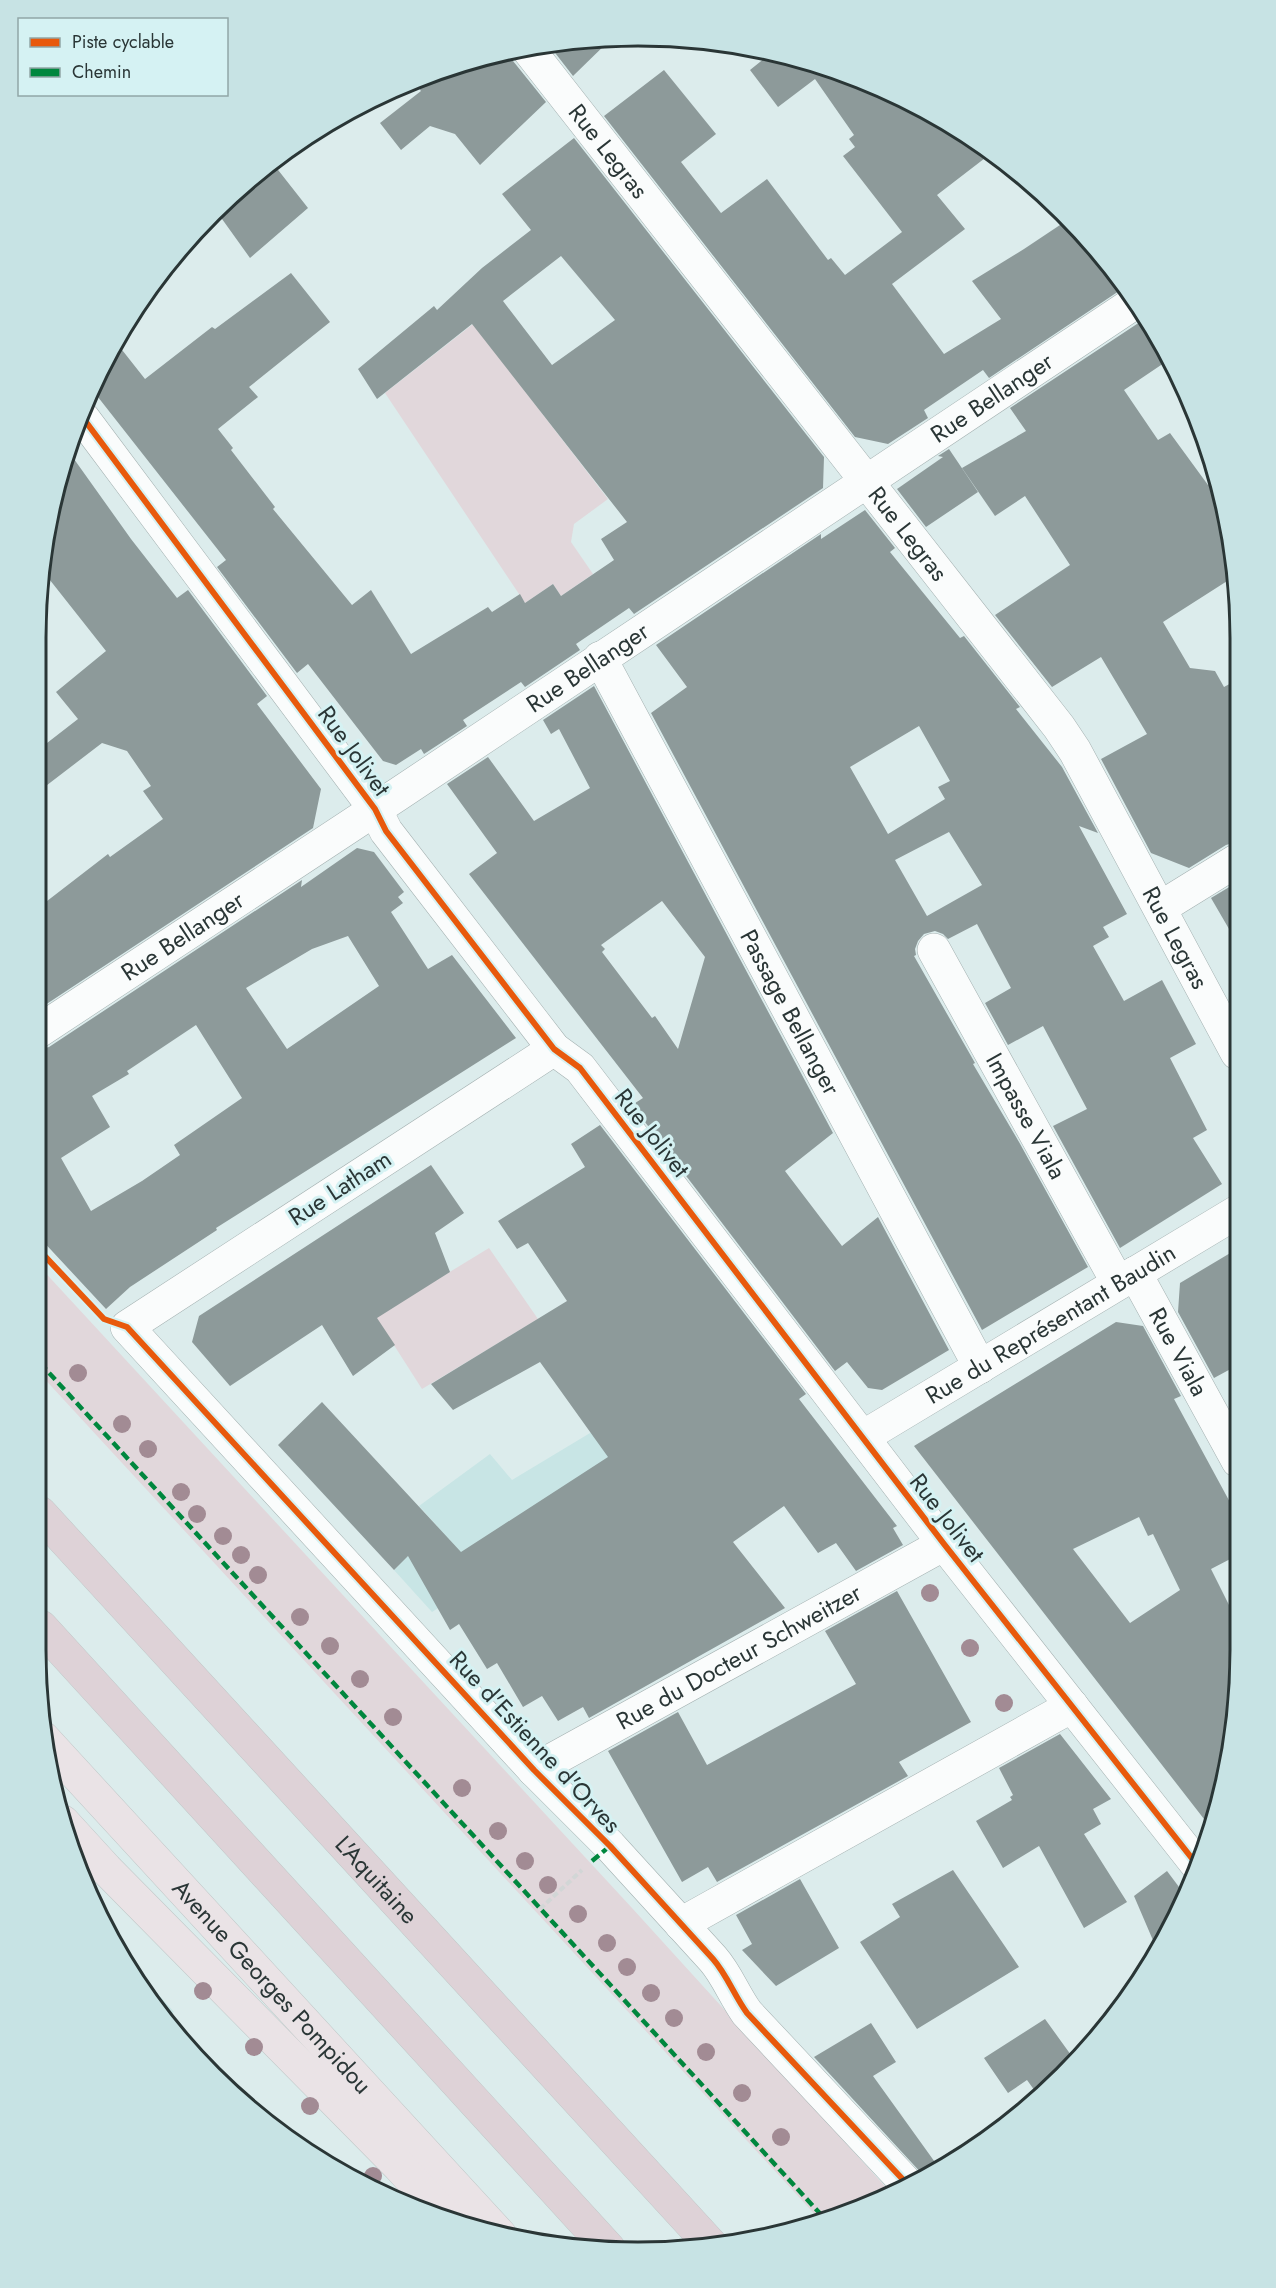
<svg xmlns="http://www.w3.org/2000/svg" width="1276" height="2288" font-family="Jost,sans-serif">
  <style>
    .built { fill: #c8e5e5 }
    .green { fill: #e1d7db }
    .building { fill: #8d9a9a; fill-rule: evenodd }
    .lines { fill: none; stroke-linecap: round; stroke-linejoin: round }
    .minor-casing { stroke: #a4b1b1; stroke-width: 34 }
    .major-casing { stroke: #c0c8c8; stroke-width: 34 }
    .highway-casing { stroke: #c0c8c8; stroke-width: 34 }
    .path { stroke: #d2d6d6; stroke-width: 4; stroke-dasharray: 6 3; stroke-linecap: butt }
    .minor { stroke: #fafcfc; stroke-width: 33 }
    .major { stroke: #eae3e6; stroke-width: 33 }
    .highway { stroke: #ded2d7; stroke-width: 33 }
    .quiet { stroke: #00873e; stroke-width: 4.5; stroke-dasharray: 9 4.5; stroke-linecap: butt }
    .cycleway-casing { stroke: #d5f2f3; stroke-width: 10 }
    .cycleway { stroke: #e8590c; stroke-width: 6 }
    .tree { fill: #a28b94 }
    .labels { text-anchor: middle; stroke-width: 6; stroke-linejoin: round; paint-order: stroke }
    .street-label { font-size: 24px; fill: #2a3636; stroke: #d5f2f3 }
    .rim { fill: none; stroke: #2a3636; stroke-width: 3 }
  </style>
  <rect width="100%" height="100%" fill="#dcecec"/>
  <!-- built -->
  <path class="built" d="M610,1421L647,1474L432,1612L394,1570L437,1526L419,1506L490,1454L512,1480Z
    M122,1954L174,2012L163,2019Z"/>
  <!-- green -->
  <path class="green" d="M473,324L608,499L574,524L571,542L593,574L561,596L553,584L525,603L385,393Z
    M489,1248L538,1319L422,1389L376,1317Z
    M40,1267L632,1908L892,2194L868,2206L821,2221L40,1374Z"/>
  <!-- building -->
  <path class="building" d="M599,37L612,38L573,76L549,45Z
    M510,52L513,61L546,102L480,165L455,134L430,126L401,150L380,123L421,91L414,82L483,56Z
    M770,54L832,68L939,117L989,155L937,195L965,229L892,284L944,354L1001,319L972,281L1024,249L1069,219L1125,287L989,378L983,370L924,410L928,418L888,444L855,437L604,116L664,70L716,134L681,162L721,213L767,179L828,260L831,258L845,275L902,232L843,156L855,147L849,139L854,135L815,79L778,107L750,70Z
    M574,138L824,457L823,488L634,614L629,608L576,644L580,650L525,687L521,682L463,720L467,726L424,754L421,749L396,765L383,761L308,664L297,673L217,567L226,560L94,392L115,341L145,379L212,327L215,329L291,273L330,322L249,387L258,397L218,429L233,448L231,450L275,507L273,509L352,605L371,590L411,654L488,607L492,612L520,594L525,603L553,584L561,596L614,560L601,539L627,522L472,324L377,399L358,369L434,306L437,310L482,268L531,230L502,194ZM561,256L615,320L552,365L503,301Z
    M271,161L308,208L250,258L217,212Z
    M1146,318L1167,361L1124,390L1158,440L1170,433L1208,485L1216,479L1235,560V576L1163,622L1190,668L1215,671L1224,687L1235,681L1236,842L1226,845L1189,868L1151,853L1101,759L1147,734L1101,657L1052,687L995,615L1070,565L1025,496L995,516L962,468L1026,431L1010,408Z
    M949,449L978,492L926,527L897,489L943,457L938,456Z
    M69,452L131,539L177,598L188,590L267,696L257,704L321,789L313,828L39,1009L38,908L108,854L110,857L163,819L143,791L151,786L127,751L102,743L38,792V750L78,719L56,692L106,651L42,570L57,482Z
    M865,510L895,548L890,552L960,638L964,636L1020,707L1016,709L1062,767L1098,833L1079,826L1127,914L1103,927L1109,937L1093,946L1124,1001L1162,980L1196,1044L1170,1058L1207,1130L1193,1138L1222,1184L1120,1248L1053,1126L1087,1109L1043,1026L1008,1045L985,1003L1011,988L977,924L948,939L943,934L935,931L924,934L918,941L915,949L916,955L914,956L975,1063L973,1064L1019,1142L1088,1267L982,1330L651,713L687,687L656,645L821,534V539ZM919,726L950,781L938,787L945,799L888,834L850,767ZM949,832L982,885L927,916L895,860Z
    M594,686L833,1133L785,1171L842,1246L878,1217L949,1350L882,1390L868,1388L847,1362L835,1371L632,1105L643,1098L469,874L497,853L447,784L488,757L534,821L590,788L559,729L551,734L543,720ZM662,901L705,957L678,1049L655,1016L652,1018L602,952L605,949L601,945Z
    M357,848L374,852L404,892L398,897L403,903L391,912L428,969L452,955L516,1038L216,1228L217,1230L130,1287L106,1309L39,1237V1050L49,1047L302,880L301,887ZM348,936L379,986L287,1049L246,988L312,949ZM196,1025L242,1098L174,1145L180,1155L142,1181L91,1211L61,1158L110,1127L92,1096L129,1074L127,1071Z
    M1236,883V941L1211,898Z
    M600,1125L806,1394L799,1399L897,1526L893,1528L903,1545L856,1571L836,1543L818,1553L784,1506L733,1542L785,1608L589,1718L583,1707L558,1721L542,1696L523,1707L497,1663L487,1669L459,1624L450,1630L408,1556L394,1570L278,1445L322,1402L461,1552L608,1457L540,1362L453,1410L431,1384L567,1301L528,1243L517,1249L498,1221L585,1167L571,1144Z
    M431,1165L464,1213L435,1233L450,1272L377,1318L395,1345L353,1376L322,1325L230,1386L192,1342L199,1316Z
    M1237,1249L1238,1365L1214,1378L1178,1312L1180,1283Z
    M1116,1322L1143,1326L1181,1396L1174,1399L1238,1517V1555L1211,1569L1239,1625V1689L1211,1828L914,1446ZM1139,1517L1148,1536L1153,1534L1180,1590L1130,1623L1073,1549Z
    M897,1591L971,1722L899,1762L908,1776L717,1882L708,1867L682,1882L608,1751L678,1712L707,1765L856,1684L825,1631Z
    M1060,1734L1111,1799L1093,1809L1101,1824L1084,1834L1127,1902L1084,1928L1039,1846L1003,1868L976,1821L1012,1800L1010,1797L1013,1795L999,1768Z
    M953,1870L1019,1967L917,2029L860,1942L900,1917L892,1904Z
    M1167,1871L1185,1895L1158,1952L1134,1896Z
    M800,1879L839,1948L776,1986L742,1950L752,1944L736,1915Z
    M1045,2019L1076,2062L1040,2098L1027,2080L1008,2093L984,2058Z
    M871,2023L896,2062L873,2076L937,2165L924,2176L814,2057Z"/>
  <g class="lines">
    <defs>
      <g id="minor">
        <path id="s1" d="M528,49L1059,727L1075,751L1237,1053"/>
        <path d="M83,418L375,809L386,831L554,1049L580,1068L944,1544L1198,1866"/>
        <path id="s2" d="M600,658L980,1367"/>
        <path d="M1160,908L1236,861"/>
        <path id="s3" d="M934,950L1118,1283"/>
        <path id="s4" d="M39,1031L397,795L1137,301"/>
        <path d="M554,1049L127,1327L534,1770L610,1846L713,1959C727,1975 734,1995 747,2013L909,2186"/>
        <path id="s5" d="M1135,1273L1238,1461"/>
        <path id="s6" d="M863,1437L1237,1212"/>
        <path id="s7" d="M534,1770L944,1544"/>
        <path d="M681,1924L1072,1706"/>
      </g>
      <g id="major">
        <path id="s8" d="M43,1738L500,2235"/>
        <path d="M63,1822L106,1869L399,2166L447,2218"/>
      </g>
      <g id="highway">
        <path id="s9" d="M40,1513L712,2246"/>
        <path d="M41,1627L609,2249"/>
      </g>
    </defs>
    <!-- minor casing -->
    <use href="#minor" class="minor-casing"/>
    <!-- major casing -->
    <use href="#major" class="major-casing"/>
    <!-- highway casing -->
    <use href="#highway" class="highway-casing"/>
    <!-- path -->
    <path class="path" d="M540,1909L582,1870"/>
    <!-- minor -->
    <use href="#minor" class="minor"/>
    <!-- major -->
    <use href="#major" class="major"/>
    <!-- highway -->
    <use href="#highway" class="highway"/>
    <!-- quiet -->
    <path class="quiet" d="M40,1363L825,2219
      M592,1861L610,1846"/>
    <defs>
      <path id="cycleway" d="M83,418L375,809L386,831L554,1049L580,1068L944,1544L1198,1866
        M40,1251L104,1319L127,1327L534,1770L610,1846L713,1959C727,1975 734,1995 747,2013L909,2186"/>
    </defs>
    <!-- cycleway casing -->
    <use href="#cycleway" class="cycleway-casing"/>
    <!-- cycleway -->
    <use href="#cycleway" class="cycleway"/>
  </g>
  <!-- trees -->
  <g class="tree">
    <circle cx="78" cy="1373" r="9"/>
    <circle cx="122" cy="1424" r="9"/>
    <circle cx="148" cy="1449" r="9"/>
    <circle cx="181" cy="1492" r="9"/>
    <circle cx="197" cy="1514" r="9"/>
    <circle cx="223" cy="1536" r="9"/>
    <circle cx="241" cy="1555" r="9"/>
    <circle cx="258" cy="1575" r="9"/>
    <circle cx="930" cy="1593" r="9"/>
    <circle cx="300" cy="1617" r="9"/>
    <circle cx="330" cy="1646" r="9"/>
    <circle cx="970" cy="1648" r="9"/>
    <circle cx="360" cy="1679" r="9"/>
    <circle cx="1004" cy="1703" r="9"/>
    <circle cx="393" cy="1717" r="9"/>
    <circle cx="462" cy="1788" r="9"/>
    <circle cx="498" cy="1831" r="9"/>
    <circle cx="525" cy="1861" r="9"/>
    <circle cx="548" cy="1885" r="9"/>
    <circle cx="578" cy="1914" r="9"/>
    <circle cx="607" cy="1943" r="9"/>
    <circle cx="627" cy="1967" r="9"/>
    <circle cx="203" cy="1991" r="9"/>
    <circle cx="651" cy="1993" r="9"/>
    <circle cx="674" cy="2018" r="9"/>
    <circle cx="254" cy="2047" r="9"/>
    <circle cx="706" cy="2052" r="9"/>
    <circle cx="742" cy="2093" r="9"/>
    <circle cx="310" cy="2106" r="9"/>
    <circle cx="781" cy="2137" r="9"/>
    <circle cx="373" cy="2176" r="9"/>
  </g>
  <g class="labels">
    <!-- street labels -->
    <g class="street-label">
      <text dy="8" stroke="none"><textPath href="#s1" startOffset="130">Rue Legras</textPath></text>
      <text dy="8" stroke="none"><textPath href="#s4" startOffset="1144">Rue Bellanger</textPath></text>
      <text dy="8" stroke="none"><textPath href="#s1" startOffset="616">Rue Legras</textPath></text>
      <text dy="8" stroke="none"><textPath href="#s4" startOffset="658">Rue Bellanger</textPath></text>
      <text transform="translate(354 751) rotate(54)" y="8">Rue Jolivet</text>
      <text dy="8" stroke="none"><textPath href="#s4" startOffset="172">Rue Bellanger</textPath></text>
      <text dy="8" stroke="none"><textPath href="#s1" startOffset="1102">Rue Legras</textPath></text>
      <text dy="8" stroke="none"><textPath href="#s2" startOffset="402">Passage Bellanger</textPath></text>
      <text dy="8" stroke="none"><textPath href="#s3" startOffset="190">Impasse Viala</textPath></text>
      <text transform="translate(652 1133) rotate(52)" y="8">Rue Jolivet</text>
      <text transform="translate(340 1188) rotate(-33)" y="8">Rue Latham</text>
      <text dy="8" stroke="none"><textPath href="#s6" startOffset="219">Rue du Représentant Baudin</textPath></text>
      <text dy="8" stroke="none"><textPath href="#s5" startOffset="90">Rue Viala</textPath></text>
      <text transform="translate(947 1518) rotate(52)" y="8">Rue Jolivet</text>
      <text dy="8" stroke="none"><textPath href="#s7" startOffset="234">Rue du Docteur Schweitzer</textPath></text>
      <text transform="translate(535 1742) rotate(47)" y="8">Rue d'Estienne d'Orves</text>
      <text dy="8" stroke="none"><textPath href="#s9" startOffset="498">L'Aquitaine</textPath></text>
      <text dy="8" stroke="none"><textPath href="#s8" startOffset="338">Avenue Georges Pompidou</textPath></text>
    </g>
  </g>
  <!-- crop -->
  <path d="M0 0H1276V2288H0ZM638 46H638A592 592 0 0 1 1230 638V1650A592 592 0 0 1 638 2242H638A592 592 0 0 1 46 1650V638A592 592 0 0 1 638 46Z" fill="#c7e3e4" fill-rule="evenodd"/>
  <path class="rim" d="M638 46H638A592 592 0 0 1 1230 638V1650A592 592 0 0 1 638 2242H638A592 592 0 0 1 46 1650V638A592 592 0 0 1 638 46Z"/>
  <!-- legend -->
  <rect x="18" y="18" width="210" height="78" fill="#d5f2f3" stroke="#91a7a7" stroke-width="1.5"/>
  <rect x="30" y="38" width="30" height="9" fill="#e8590c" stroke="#91a7a7" stroke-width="1.5"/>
  <text x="72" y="48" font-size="18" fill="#2a3636">Piste cyclable</text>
  <rect x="30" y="68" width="30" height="9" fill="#00873e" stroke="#91a7a7" stroke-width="1.5"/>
  <text x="72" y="78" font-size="18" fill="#2a3636">Chemin</text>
</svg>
